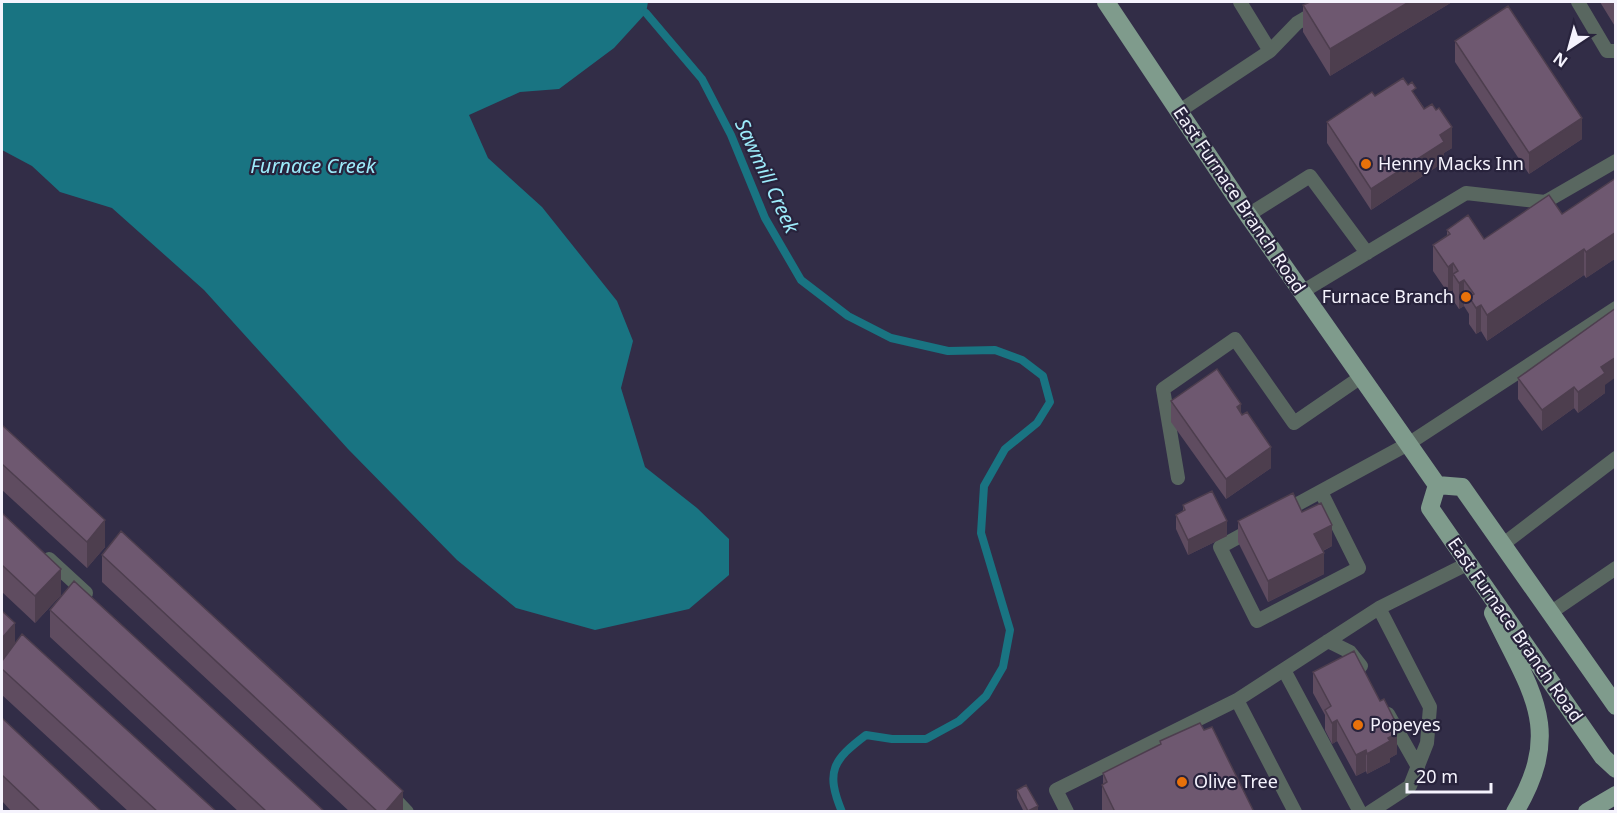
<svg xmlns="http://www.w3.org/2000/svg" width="1617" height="813" font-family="'Noto Sans',sans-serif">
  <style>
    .water { fill: #197482 }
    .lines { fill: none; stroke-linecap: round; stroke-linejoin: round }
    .stream { stroke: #197482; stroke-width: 8 }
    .lane { stroke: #596760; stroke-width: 14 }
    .primary { stroke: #7f9b8c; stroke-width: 18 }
    .wall { fill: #5f4c60 }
    .shaded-wall { fill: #4d3e4e }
    .building { fill: #6e5870; stroke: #4d3e4e; stroke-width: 1.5 }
    .food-dot { fill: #e8710a; stroke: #28233c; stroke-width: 2 }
    .labels { text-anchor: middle; stroke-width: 4.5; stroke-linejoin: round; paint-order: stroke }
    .poi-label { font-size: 18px; fill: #f5f3fd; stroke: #28233c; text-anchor: start }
    .street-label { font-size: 18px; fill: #f5f3fd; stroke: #28233c }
    .water-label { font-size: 20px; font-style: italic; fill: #9decfb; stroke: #28233c }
  </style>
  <rect width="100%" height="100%" fill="#322d47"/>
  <!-- water -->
  <path class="water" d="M2,2H648L646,13L614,48L559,89L520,92L469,115L488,158L542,207L617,301L633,341L621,388L645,467L697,508L729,539V575L689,609L595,630L516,608L457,560L348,449L204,290L112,208L60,192L32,166L2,150Z"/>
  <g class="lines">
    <!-- stream -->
    <path class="stream" d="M646,13L702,79L731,135L765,218L801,280L848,316L891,338L948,351L995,350L1022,360L1043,376L1050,402L1037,423L1005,449L984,486L981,533L1010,630L1003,667L986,696L959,721L926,739H892L866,735C833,760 825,771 842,812"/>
    <!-- lane -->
    <path class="lane" d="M1240,2L1270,51
      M1578,2L1607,51H1616
      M1178,112L1270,51L1297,23L1333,2
      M1248,215L1310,176L1367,253
      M1302,292L1466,193L1545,202L1616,161
      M1178,478L1163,389L1235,339L1294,423L1361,377
      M1283,512L1408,444L1616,308
      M1253,529L1220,547L1257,621L1359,568L1321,492
      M1502,545L1616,458
      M49,559L86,593
      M1550,613L1616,568
      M1328,641L1350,652L1361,666
      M1284,670L1360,812
      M1388,714L1418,767
      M390,794L407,812
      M1067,812L1056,790L1237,700
      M1295,812L1237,700L1379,608
      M1370,812L1410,786L1427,743L1430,707L1379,608L1469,563"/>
    <!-- primary -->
    <path class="primary" d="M1106,2L1248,215L1437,485
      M1437,485L1430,508L1603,757L1616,769
      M1437,485L1462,487L1616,706
      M1493,613C1530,691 1565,728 1515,812
      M1587,812L1616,795"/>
  </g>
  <!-- wall -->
  <path class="wall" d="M1452,2L1330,76L1303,32V5Z
    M1600,2H1616V28Z
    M1455,41L1582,139L1529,174L1455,62Z
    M1375,96H1416L1452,148L1444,153V162L1371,210L1327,143V122Z
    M1616,178V258L1586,278L1584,275L1487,341L1481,331L1476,334L1469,324V314L1464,306L1459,309L1453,300V290L1448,293L1433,271V245L1447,236V230L1484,239L1562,214Z
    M1518,378L1605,385V393L1578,413L1574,408L1542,431L1518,399Z
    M1171,401L1241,414L1271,468L1226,499L1171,422Z
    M2,425L105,547L87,568L2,490Z
    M1183,505L1227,536L1188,555L1176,529V515L1183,512Z
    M1302,512L1332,546L1323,551L1324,574L1268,602L1238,542V521Z
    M2,513L61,595L35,623L2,592Z
    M102,555L403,812H350L102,582Z
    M50,610L325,812H239L50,637Z
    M2,611L15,644L217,812H129L2,695Z
    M1313,672L1396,731L1397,754L1390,758V762L1367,774L1366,771L1356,776L1337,741L1332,744L1325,730V715L1313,693Z
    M2,718L102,812H12L2,801Z
    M1160,741L1254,812H1102V785L1103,784V773L1160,745Z
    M1017,790L1038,812H1024L1017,798Z"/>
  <!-- shaded-wall -->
  <path class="shaded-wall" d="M1409,2H1452L1330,76V49Z
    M1582,118V139L1529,174V153Z
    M1452,127V148L1444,153V162L1371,210V189L1440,135Z
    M1616,232V258L1586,278V252Z
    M1584,249V275L1487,341V315Z
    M1453,263V290L1448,293V267Z
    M1464,280V306L1459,309V283Z
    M1481,305V331L1476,334V308Z
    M1616,357V377L1605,385V393L1578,413V392L1601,367Z
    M1574,387V408L1542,431V410Z
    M1241,404V425L1237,407Z
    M1271,447V468L1226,499V479Z
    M105,520V547L87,568V542Z
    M1227,521V536L1188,555V540Z
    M1332,525V546L1314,555V534Z
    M1324,553V574L1268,602V581Z
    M61,569V595L35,623V596Z
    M15,623V649L2,664V638Z
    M1337,720V741L1332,744V723Z
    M1396,723V734L1397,733V754L1390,758V762L1367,774V754L1388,738L1393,725Z
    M1366,750V771L1356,776V755Z
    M403,791V812H385Z
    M1038,806V812H1028Z"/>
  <!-- building -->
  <path class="building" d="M1310,2H1409L1330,49L1303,5Z
    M1508,6L1582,118L1529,153L1455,41Z
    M1403,78L1408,85L1412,82L1416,88L1412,91L1424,109L1432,104L1436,110L1439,108L1452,127L1440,135L1444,142L1371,189L1327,122L1372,92L1375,96Z
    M1616,178V232L1586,252L1584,249L1487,315L1481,305L1476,308L1469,297L1474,294L1464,280L1459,283L1453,274L1458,271L1453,263L1448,267L1433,245L1450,234L1447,230L1468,215L1484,239L1549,195L1562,214Z
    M1616,308V357L1601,367L1605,373L1578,392L1574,387L1542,410L1518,378Z
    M1217,369L1241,404L1237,407L1242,415L1247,412L1271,447L1226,479L1171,401Z
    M2,425L105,520L87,542L2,464Z
    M1212,491L1227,521L1188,540L1176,515L1185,510L1183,505Z
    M1293,493L1302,512L1321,503L1332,525L1314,534L1324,553L1268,581L1238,521Z
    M2,513L61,569L35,596L2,565Z
    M121,531L403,791L385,812H378L102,555Z
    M74,581L325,812H267L50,610Z
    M2,611L15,623L2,638Z
    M22,634L217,812H158L2,669V661Z
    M1354,651L1380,701L1384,699L1396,723L1393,725L1397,733L1388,738L1390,741L1367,754L1366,750L1356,755L1337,720L1332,723L1325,710L1331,706L1313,672Z
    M2,718L102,812H41L2,775Z
    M1200,723L1204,730L1212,727L1254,812H1115L1102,785L1107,782L1103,773L1161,744L1160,741Z
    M1026,785L1038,806L1028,811L1017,790Z"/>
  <!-- markers -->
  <g class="food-dot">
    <circle cx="1366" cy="164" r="6"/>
    <circle cx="1466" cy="297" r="6"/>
    <circle cx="1358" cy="725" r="6"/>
    <circle cx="1182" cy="782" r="6"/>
  </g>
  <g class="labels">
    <!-- poi labels -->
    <g class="poi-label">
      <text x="1378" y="170">Henny Macks Inn</text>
      <text x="1454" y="303" text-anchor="end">Furnace Branch</text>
      <text x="1370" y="731">Popeyes</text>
      <text x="1194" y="788">Olive Tree</text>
    </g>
    <!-- street labels -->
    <g class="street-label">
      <text transform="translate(1239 200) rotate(56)" y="6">East Furnace Branch Road</text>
      <text transform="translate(1515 630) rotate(55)" y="6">East Furnace Branch Road</text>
    </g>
    <!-- water labels -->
    <g class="water-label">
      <text x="313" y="173">Furnace Creek</text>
      <text transform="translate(767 176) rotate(65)" y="7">Sawmill Creek</text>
    </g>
  </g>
  <!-- border -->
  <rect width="1617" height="813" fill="none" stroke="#f5f3fd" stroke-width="6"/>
  <!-- north arrow -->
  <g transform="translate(1569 48) rotate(216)" stroke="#28233c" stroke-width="4.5" paint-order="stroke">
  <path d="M0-4.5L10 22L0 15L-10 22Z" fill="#f5f3fd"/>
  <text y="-9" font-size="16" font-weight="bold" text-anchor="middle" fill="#f5f3fd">N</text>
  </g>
  <!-- scale -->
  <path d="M1407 783v9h84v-9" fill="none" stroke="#f5f3fd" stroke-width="3"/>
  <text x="1416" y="783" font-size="18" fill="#f5f3fd" stroke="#28233c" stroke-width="4.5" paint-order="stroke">20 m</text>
</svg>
